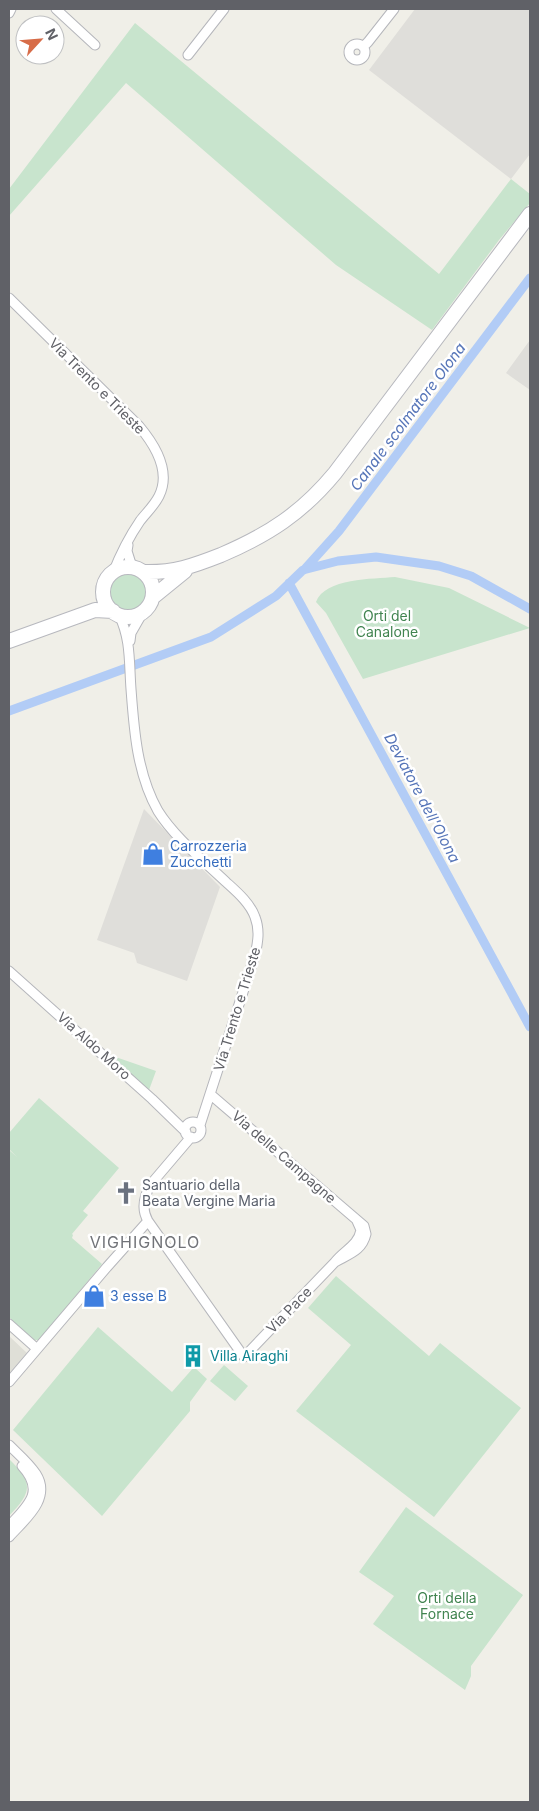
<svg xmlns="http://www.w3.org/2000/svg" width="539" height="1811" font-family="Inter,sans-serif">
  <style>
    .industrial { fill: #dfdeda }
    .education { fill: #dfdfd7 }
    .green { fill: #c8e4cd }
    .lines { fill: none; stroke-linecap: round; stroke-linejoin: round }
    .canal { stroke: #b2ccf6; stroke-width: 9 }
    .street-casing { stroke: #b5b6bb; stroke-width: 11 }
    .secondary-casing { stroke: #b7b8be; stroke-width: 16 }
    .street { stroke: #fff; stroke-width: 9 }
    .secondary { stroke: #fff; stroke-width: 14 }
    .labels { text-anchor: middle; stroke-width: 5; stroke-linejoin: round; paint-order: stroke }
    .street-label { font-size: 14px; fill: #606167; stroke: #fff }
    .park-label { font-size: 14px; fill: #418450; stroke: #fff }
    .shop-label { font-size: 14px; fill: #366cbe; stroke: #fff; text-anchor: start }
    .worship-label { font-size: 14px; fill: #5b616d; stroke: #fff; text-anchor: start }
    .culture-label { font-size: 14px; fill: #0d838f; stroke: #fff; text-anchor: start }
    .water-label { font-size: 15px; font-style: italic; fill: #5675b8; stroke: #fff }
    .quarter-label { font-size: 16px; letter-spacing: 1px; fill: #717378; stroke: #fff }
  </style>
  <rect width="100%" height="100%" fill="#f0efe8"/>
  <!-- industrial -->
  <path class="industrial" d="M415,9H530V154L511,179L369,70Z
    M530,340V390L506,373Z
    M144,809L220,887L187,981L137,963L134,953L97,940Z"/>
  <!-- education -->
  <path class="education" d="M9,1336L27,1353L9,1375Z"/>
  <!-- green -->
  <path class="green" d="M135,23L439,274L511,179L530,194V203L499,240L432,330L336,265L126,83L9,216V189Z
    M110 592a18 18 0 1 1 36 0a18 18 0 1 1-36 0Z
    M395,577L449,588L530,628L363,679L326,613L316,602C325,578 373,579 395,577Z
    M107,1054L156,1071L149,1090Z
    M39,1098L119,1168L83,1211L88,1215L72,1234L73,1235L72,1238L102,1264L39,1340H33L9,1317V1150L17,1157L9,1149V1133Z
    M336,1276L429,1356L440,1343L521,1408L434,1517L296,1411L351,1345L308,1308Z
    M98,1327L172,1392L194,1367L207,1379L190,1402V1411L102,1516L13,1430Z
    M224,1365L248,1386L235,1401L210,1381Z
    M9,1459C34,1483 32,1492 9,1516Z
    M406,1507L523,1595L471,1666V1676L465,1690L373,1624L394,1596L359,1572Z"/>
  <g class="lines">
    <!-- canal -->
    <path class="canal" d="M304,570L339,531L530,278
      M289,583L530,1027
      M9,711L211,637L276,596L303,570L338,561L376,557L439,566L471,576L530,609"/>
    <defs>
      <path id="street" d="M56,9L95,45
        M9,13L11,9
        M349 52a8 8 0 1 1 16 0a8 8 0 1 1-16 0Z
        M363,47L368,42L394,9
        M188,55L224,9
        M9,298L139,426C155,445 171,472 159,496C154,506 146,513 140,521C129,537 120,555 113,573
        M128,545L127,551L132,567
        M119,615C131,639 129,663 131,689C134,730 137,774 158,811C175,838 203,860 226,882C237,892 250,903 255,917C260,930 258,942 255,955L200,1125
        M130,641L131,633L143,612
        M9,971L152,1099L186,1132
        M210,1094L364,1226L366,1234C362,1251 349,1254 335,1262C344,1250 358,1246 361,1230L357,1221
        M185 1130a8 8 0 1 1 16 0a8 8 0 1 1-16 0Z
        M191,1137L151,1184C144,1196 141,1209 148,1221L244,1357L335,1262
        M9,1324L36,1348
        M9,1382L107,1267L148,1221
        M9,1445C18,1454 29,1463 36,1474C52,1499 24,1520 9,1537
        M9,1526C27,1506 46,1492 22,1466"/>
      <path id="secondary" d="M103 592a25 25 0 1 1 50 0a25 25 0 1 1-50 0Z
        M143,572C174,573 193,566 221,555C268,535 302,513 335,473L530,214
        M153,597L185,571
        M9,641L95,610L113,611"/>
    </defs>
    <!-- street casing -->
    <use href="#street" class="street-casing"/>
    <!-- secondary casing -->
    <use href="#secondary" class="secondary-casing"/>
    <!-- street -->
    <use href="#street" class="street"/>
    <!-- secondary -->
    <use href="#secondary" class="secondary"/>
  </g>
  <!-- icons -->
  <defs>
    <symbol id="shop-bare" viewBox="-9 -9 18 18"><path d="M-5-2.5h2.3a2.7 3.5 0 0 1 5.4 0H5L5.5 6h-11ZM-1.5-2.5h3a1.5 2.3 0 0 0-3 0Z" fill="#3f7fe0" stroke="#fff" stroke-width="2.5" paint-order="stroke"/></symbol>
    <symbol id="church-bare" viewBox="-9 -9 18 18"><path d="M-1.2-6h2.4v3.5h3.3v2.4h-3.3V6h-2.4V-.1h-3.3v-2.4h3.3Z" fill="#6b7280" stroke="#fff" stroke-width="2.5" paint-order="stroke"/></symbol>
    <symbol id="building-bare" viewBox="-9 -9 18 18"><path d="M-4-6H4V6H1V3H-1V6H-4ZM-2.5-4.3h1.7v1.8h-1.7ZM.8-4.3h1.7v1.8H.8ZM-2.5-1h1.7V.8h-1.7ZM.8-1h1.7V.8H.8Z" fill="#0f9aa8" stroke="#fff" stroke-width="2.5" paint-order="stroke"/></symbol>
  </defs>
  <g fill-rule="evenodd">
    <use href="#shop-bare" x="137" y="838" width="32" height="32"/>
    <use href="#church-bare" x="110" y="1177" width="32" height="32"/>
    <use href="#shop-bare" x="78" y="1280" width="32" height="32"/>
    <use href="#building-bare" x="177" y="1340" width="32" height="32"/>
  </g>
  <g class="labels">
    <!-- street labels -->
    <g class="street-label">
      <text transform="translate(97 386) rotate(45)" y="5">Via Trento e Trieste</text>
      <text transform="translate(237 1009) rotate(-73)" y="5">Via Trento e Trieste</text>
      <text transform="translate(94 1046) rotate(42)" y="5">Via Aldo Moro</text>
      <text transform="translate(284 1157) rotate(41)" y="5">Via delle Campagne</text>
      <text transform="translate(289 1310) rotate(-46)" y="5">Via Pace</text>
    </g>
    <!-- park labels -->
    <g class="park-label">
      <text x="387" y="621">Orti del<tspan x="387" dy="16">Canalone</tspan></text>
      <text x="447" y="1603">Orti della<tspan x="447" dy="16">Fornace</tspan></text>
    </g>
    <!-- shop labels -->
    <g class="shop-label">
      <text x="170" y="851">Carrozzeria<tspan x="170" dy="16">Zucchetti</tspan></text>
      <text x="110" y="1301">3 esse B</text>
    </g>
    <!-- worship labels -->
    <g class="worship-label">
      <text x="142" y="1190">Santuario della<tspan x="142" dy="16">Beata Vergine Maria</tspan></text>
    </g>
    <!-- culture labels -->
    <g class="culture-label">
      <text x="210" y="1361">Villa Airaghi</text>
    </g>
    <!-- water labels -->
    <g class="water-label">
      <text transform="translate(408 417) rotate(-53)" y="5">Canale scolmatore Olona</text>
      <text transform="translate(422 798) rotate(62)" y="5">Deviatore dell'Olona</text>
    </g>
    <!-- quarter labels -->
    <g class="quarter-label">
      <text x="145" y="1248">VIGHIGNOLO</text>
    </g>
  </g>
  <!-- border -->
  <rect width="539" height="1811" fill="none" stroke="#606167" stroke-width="20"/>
  <!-- north arrow -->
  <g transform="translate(40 40) rotate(64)"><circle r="24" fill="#ffffff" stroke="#bfc0c2"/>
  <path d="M0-4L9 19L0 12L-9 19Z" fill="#d76c48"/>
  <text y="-8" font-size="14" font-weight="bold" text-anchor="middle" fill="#606167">N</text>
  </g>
</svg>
